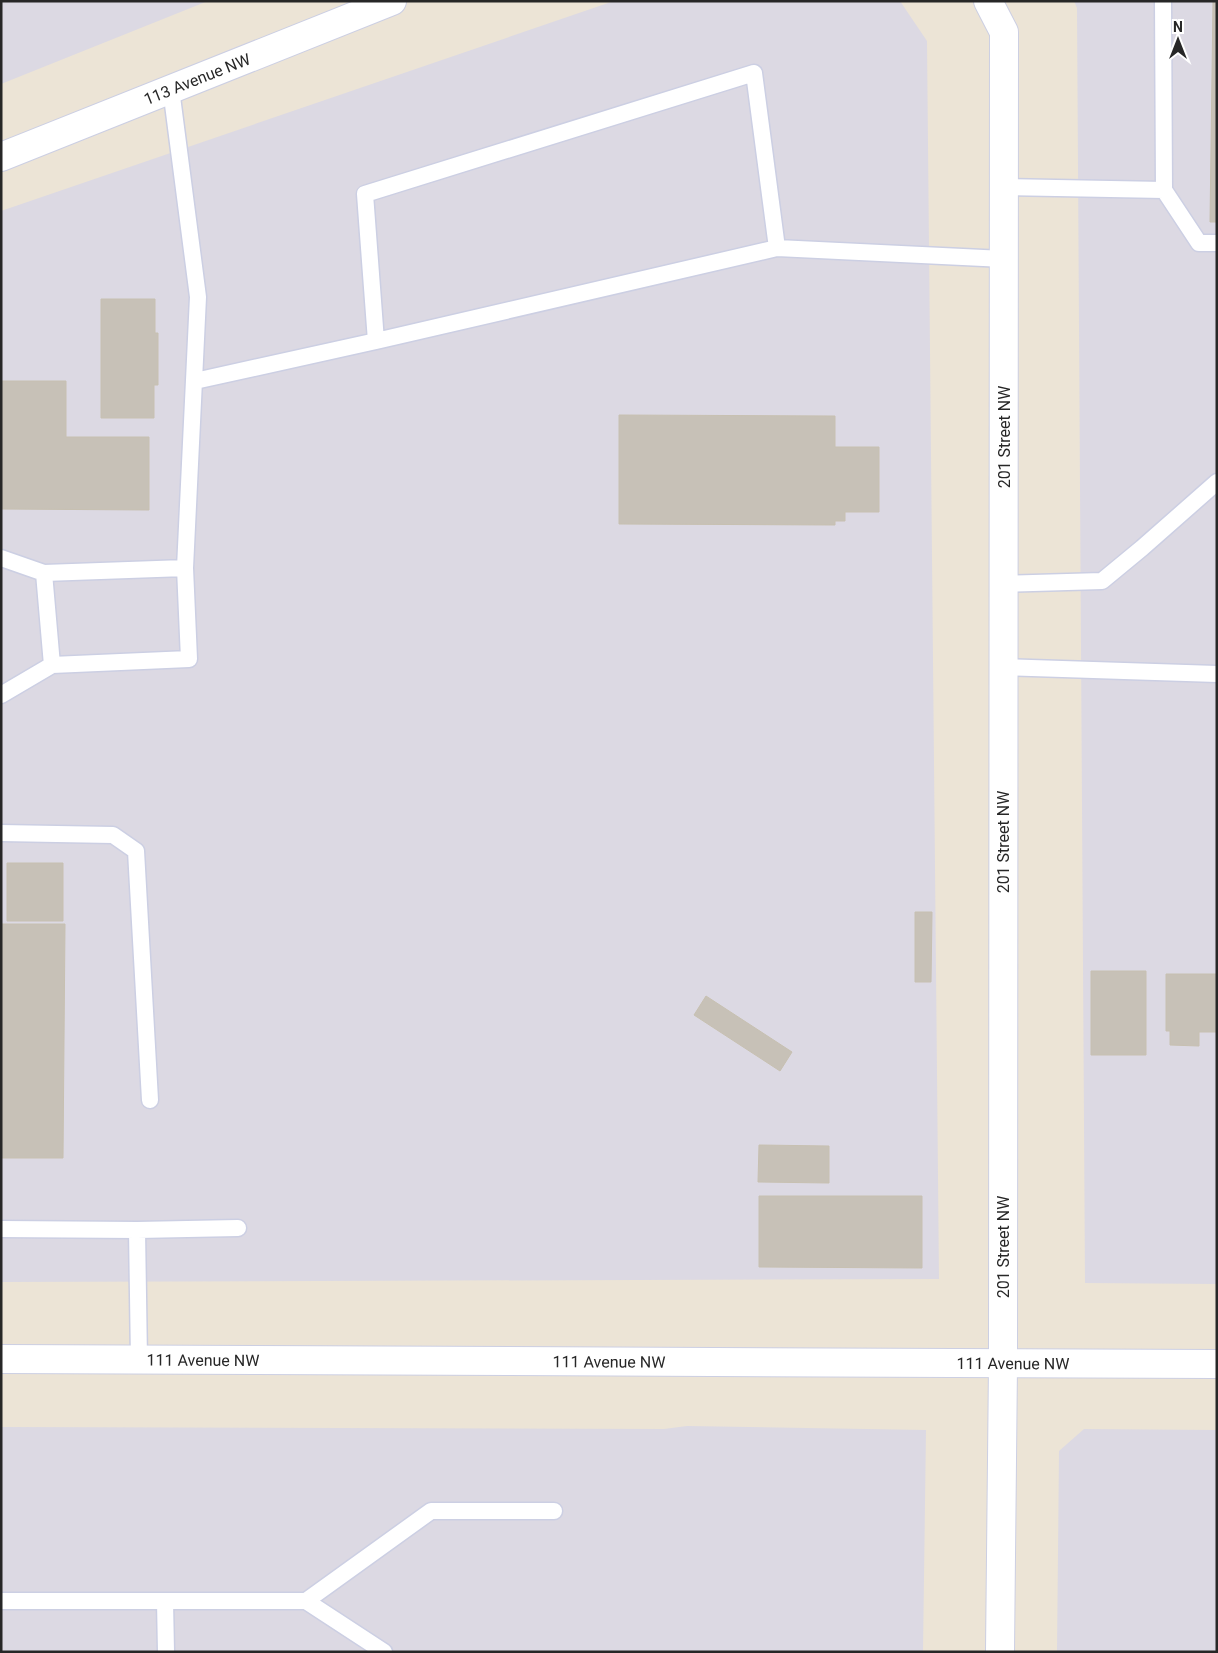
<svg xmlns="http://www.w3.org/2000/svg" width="1218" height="1653" font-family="Roboto,sans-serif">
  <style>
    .industrial { fill: #dcd9e3 }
    .building { fill: #c7c1b7; stroke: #c7c0b1 }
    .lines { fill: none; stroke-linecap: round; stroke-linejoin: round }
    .service-casing { stroke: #cccfe3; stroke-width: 19 }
    .minor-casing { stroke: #cccfe3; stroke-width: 30 }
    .tertiary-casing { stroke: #cccfe3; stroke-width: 30 }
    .service { stroke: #fff; stroke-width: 16 }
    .minor { stroke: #fff; stroke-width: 28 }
    .tertiary { stroke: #fff; stroke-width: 28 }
    .labels { text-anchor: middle; stroke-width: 4.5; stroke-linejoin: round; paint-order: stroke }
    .street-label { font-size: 16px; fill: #272727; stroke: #fff }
  </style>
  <rect width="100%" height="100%" fill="#ece4d6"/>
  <!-- industrial -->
  <path class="industrial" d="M1,1H208L1,84Z
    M614,1H900L927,41L939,1279L1,1282V211Z
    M1074,1H1217V1284L1085,1283L1077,8Z
    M687,1426L926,1430L923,1652H1V1427L664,1429Z
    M1084,1429L1217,1430V1652H1057L1059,1451Z"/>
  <!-- building -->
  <path class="building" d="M1213,1H1217V222H1210Z
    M101,299H155V333H158V385H154V418H101Z
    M1,381H66V437H149V510L1,509Z
    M619,415L835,416V447H879V512H845V521H835V525L619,524Z
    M7,863H63V921H7Z
    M915,912H932L931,982H915Z
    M1,924H65L63,1158H1Z
    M1091,971H1146V1055H1091Z
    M1166,974H1217V1032H1199V1046L1170,1045V1031H1166Z
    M706,996L792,1052L780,1071L694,1015Z
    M759,1145L829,1146V1183L758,1182Z
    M759,1196H922V1268L759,1267Z"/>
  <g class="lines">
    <defs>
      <path id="service" d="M1004,187L1164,190L1163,1
        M1164,190L1199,243H1217
        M777,248L1004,259
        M195,381L376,341L365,194L754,73L777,248L376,341
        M1,558L44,573L185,568L198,297L171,89
        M44,573L52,665L189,659L185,568
        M1003,584L1102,581L1142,548L1217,482
        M1003,667L1217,674
        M1,695L52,665
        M1,833L113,835L136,851L150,1100
        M1,1229L137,1230
        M139,1360L137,1230L238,1228
        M1,1601H306L384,1652
        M165,1601L166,1652
        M306,1601L431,1511H554"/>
      <g id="minor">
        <path d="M988,1L1004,32L1003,1364L1000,1652"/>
        <path id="s1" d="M1,157L392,1"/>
      </g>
      <g id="tertiary">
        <path id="s2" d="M1,1359L1217,1364"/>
      </g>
    </defs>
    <!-- service casing -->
    <use href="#service" class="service-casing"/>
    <!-- minor casing -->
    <use href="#minor" class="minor-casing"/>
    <!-- tertiary casing -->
    <use href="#tertiary" class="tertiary-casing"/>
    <!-- service -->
    <use href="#service" class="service"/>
    <!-- minor -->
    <use href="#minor" class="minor"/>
    <!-- tertiary -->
    <use href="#tertiary" class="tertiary"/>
  </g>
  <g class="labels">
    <!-- street labels -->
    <g class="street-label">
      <text dy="6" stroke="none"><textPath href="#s1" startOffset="211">113 Avenue NW</textPath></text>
      <text transform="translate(1004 437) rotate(-90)" y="6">201 Street NW</text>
      <text transform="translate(1003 842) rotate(-90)" y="6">201 Street NW</text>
      <text transform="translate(1003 1247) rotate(-90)" y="6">201 Street NW</text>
      <text dy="6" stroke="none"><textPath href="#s2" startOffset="202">111 Avenue NW</textPath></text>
      <text dy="6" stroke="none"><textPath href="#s2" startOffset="608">111 Avenue NW</textPath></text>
      <text dy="6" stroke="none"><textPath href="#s2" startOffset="1012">111 Avenue NW</textPath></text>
    </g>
  </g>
  <!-- border -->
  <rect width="1218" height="1653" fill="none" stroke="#272727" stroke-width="5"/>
  <!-- north arrow -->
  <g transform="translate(1178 40)" stroke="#ffffff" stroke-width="4" paint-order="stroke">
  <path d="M0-4L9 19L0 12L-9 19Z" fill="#272727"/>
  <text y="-8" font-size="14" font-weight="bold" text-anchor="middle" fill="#272727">N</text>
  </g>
</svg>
